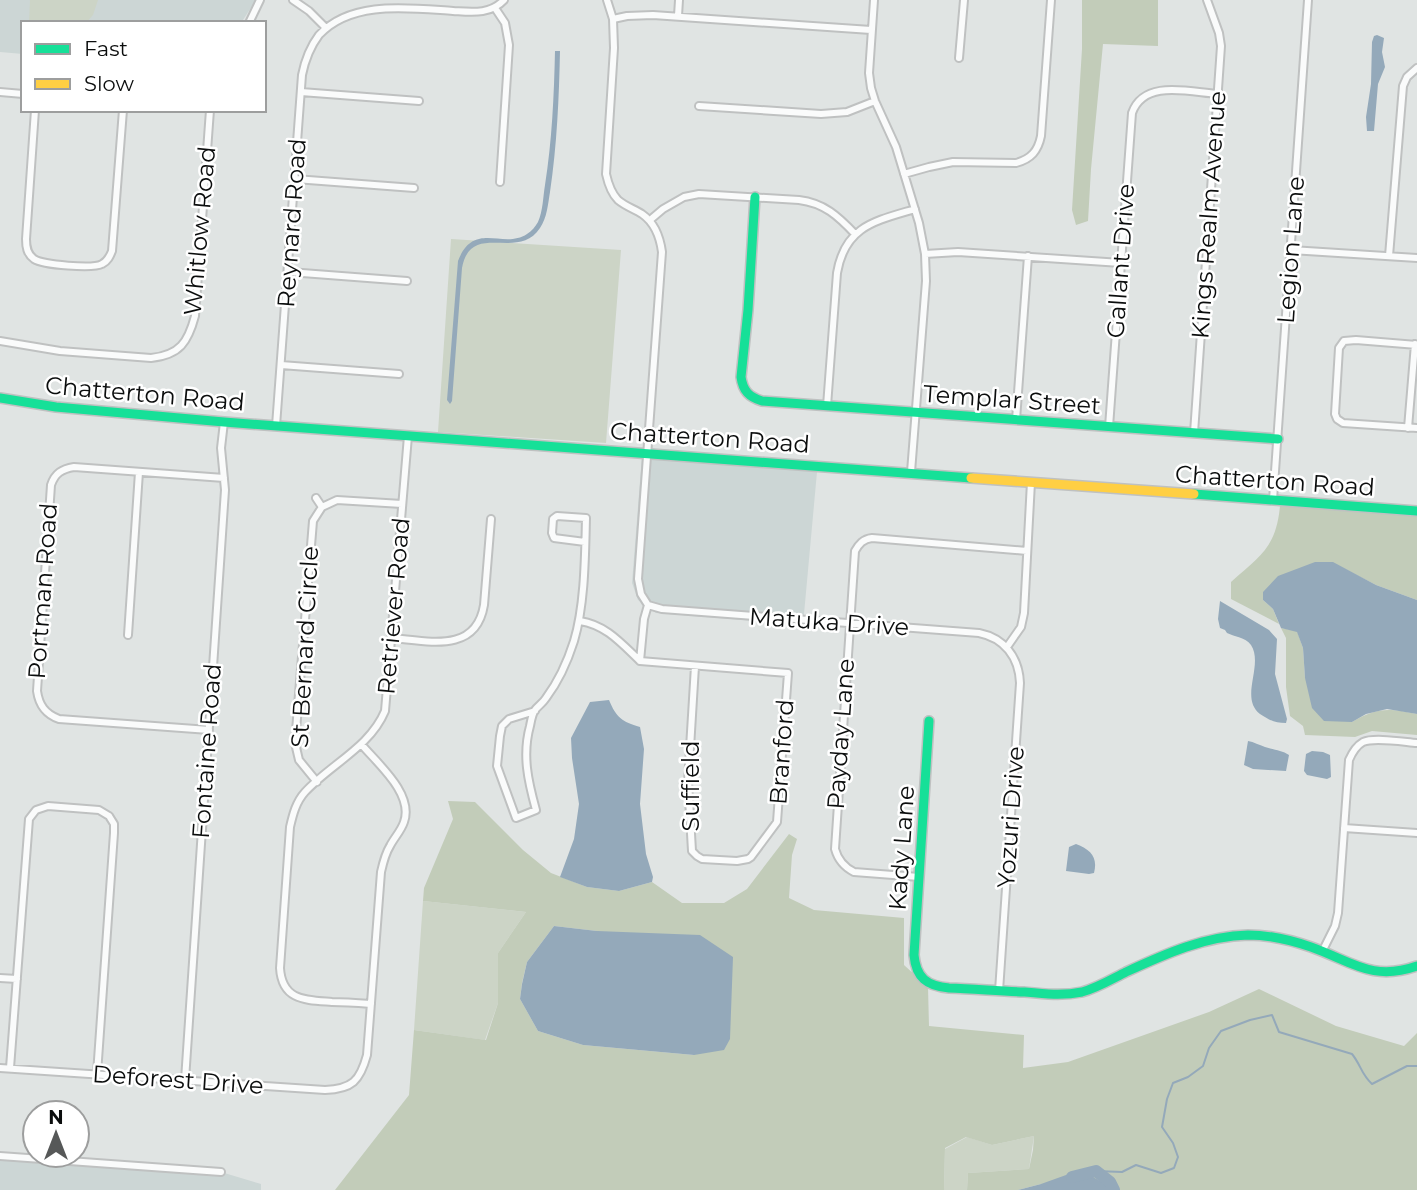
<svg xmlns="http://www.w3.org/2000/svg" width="1417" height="1190" font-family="Montserrat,sans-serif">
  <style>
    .built { fill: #ccd6d5 }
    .green { fill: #ccd4c6 }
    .forest { fill: #c2ccb9; fill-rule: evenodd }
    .water { fill: #94a9ba }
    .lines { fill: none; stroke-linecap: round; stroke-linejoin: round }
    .stream { stroke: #94a9ba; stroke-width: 2 }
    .river { stroke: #94a9ba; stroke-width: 12 }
    .street-casing { stroke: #bfc1c1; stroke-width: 10 }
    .fast-casing { stroke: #bfc1c1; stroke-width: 12 }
    .slow-casing { stroke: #bfc1c1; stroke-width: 12 }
    .street { stroke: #fafbfb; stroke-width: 6 }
    .fast { stroke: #16e098; stroke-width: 9 }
    .slow { stroke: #ffcf43; stroke-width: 9 }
    .labels { text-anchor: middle; stroke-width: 5; stroke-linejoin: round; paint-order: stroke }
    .street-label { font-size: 24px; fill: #0b0d0d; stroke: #fff }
  </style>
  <rect width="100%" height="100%" fill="#e0e4e3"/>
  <!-- built -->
  <path class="built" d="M0,0H256L241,23H23V54L0,52Z
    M642,456L817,472L803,625L656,613L638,600L632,583Z
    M0,1156L221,1172L261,1184V1190H0Z"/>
  <!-- green -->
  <path class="green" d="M30,0H98L93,15L86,23H29Z
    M451,239L621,250L606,443L438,432Z
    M423,901L526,912L498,953V1003L485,1040L414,1030Z
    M1034,1136L1029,1169L968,1173L967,1190H944L945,1149L967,1137L992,1145Z"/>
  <!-- forest -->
  <path class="forest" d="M1082,0H1158V46L1103,44L1091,169L1088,221L1076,225L1072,210L1082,49Z
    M1280,506L1417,516V600L1376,585L1333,563L1263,600L1273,609L1279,624L1231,599V582C1260,556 1276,548 1280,506Z
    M1281,628L1297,631L1303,648L1305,678L1352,722C1377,707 1389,708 1417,714V735L1372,731L1355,737L1305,735L1303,726L1290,716L1286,687V638Z
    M448,801L475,802L523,850L551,873L587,887L619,891L652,882L682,903H724L747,889L789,834L797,839L792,855L789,898L814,910L904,918V965L928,987L929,1026L1024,1035L1023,1068L1068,1062L1209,1012L1259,989L1336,1026L1404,1046L1417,1033V1190H1112L1102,1182L1041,1184L1018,1190H967L968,1173L1029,1169L1033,1150L1034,1136L992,1145L966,1137L945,1148L944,1190H335L409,1095L414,1030L486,1040L498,1003V953L526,912L423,901L424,888L453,819ZM554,926L597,931L694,1055L583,1045L538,1031L520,999L522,983L527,962Z"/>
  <!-- water -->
  <path class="water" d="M1377,35L1384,38L1382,52L1385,67L1378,84L1374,131H1367L1366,117L1371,84L1372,42L1374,36Z
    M555,51H560C559,98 557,145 550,192C548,204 547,218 540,228C518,262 471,220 462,268L452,401L450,404L447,400L458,261C474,220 503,250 527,234C532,231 535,227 538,222C543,211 543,197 545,185C552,141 554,96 555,51Z
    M1315,562H1333L1376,585L1417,600V714L1387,709L1366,714L1352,722L1324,721L1312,708L1305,678L1303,648L1297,632L1281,628L1273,609L1263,600V592L1278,576Z
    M1220,601L1269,630L1277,639L1275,674L1287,719L1286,723C1275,723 1269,720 1260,714C1239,698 1264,665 1251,645C1245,637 1235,637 1227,633L1225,630L1220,628L1218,619Z
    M609,700C616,717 622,722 640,727L644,749L640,804L646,854L653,877L652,882L619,891L587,887L560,877L574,839L579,804L572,758L571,738L590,702Z
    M1248,741C1254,742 1259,745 1265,747C1274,750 1282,750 1289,755L1286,771L1253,769L1244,765Z
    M1312,751L1323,752L1330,755L1331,777L1327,779L1307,775L1304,771L1306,754Z
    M1076,844C1091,850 1098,857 1094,873L1089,874L1066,871L1069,847Z
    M554,926L597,931L700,935L733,957L730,1039L724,1050L694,1055L583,1045L538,1031L520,999L522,984L527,962Z
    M1080,1170L1102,1182L1112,1190H1018L1041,1184Z"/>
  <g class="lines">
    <!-- stream -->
    <path class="stream" d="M1096,1171L1122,1172L1136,1165L1161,1173L1174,1168L1178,1157L1173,1143L1162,1127L1167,1099L1173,1083L1188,1077L1203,1066L1209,1048L1221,1031L1250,1020L1272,1015L1279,1032L1352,1054C1361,1065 1361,1074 1372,1084L1407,1066H1417"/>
    <!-- river -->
    <path class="river" d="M1072,1177L1096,1171L1110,1182L1114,1190"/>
    <defs>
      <path id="street" d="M293,0L309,11L325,27
        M607,0L613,19L614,48L606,174C608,183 611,193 618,200C625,206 634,209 642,214C655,223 660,237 662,252L638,579L641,594L648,605
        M874,0L869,73L871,88L875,101L896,147L919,223L925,254L926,281L911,472
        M495,8L505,23L509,45L500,182
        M678,16L679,0
        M613,19L627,16L653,15L871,30
        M249,23L260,0
        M959,58L964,0
        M0,92L23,94
        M301,92L419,101
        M699,106L821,114L847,112L875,101
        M35,110L26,239C26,247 27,254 34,259C43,265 93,269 102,264C108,261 110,256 112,251L123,110
        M904,174L929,167L953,162L1016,163C1031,159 1038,151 1041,136L1051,0
        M295,179L414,188
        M650,220L663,209L684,197L699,194L799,200C824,203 838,216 855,234
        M1291,250L1417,258
        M925,254L958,252L1121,263
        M1389,256L1403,86L1407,77L1417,68
        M289,272L407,281
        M0,341L60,351L151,358C180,355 188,342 195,316L210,110
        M1417,345L1356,340L1344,341L1339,348L1335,414L1337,419L1343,423L1417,428
        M281,365L399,374
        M827,406L837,273C845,226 875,221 915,209
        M1016,420L1028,256
        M276,426L302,75C305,60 310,47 319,35C351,0 408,8 453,11C471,12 490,15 504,0
        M1109,427L1132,113C1144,79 1189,92 1217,94
        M1408,428L1415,344
        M1194,433L1221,46L1219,33L1207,0
        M316,498L322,507
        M1273,500L1308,0
        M648,605L662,609L979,633C1004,638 1019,657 1020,683L999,991
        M580,621C606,625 621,643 640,661L788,673L777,822L751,857L748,859L737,861L702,859L697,856L692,851L688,781L695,666
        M128,635L139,472
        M392,638C428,641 476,654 484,605L491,519
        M1007,647L1021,627L1024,613L1031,482
        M640,661L644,619L648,605
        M535,711L509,719L502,726L500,736L497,766L516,818L536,810C528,781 522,755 530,726C531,721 532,714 535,710C538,706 543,703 546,698C558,682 568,660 574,641C585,604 585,556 586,518L557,516L553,519L552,533L554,538L585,542
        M209,730L59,719C45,714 39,705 37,691L51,485C55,473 62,469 74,467L224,478
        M317,782L299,760L295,743L313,521L322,507L337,500L402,504
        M1344,828L1417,833
        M919,877L854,872C844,867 838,860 835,849L855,551C859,544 863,539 872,538L1027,551
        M1322,952L1335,926L1338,913L1349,760C1352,753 1356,746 1363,742C1374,737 1404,742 1417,743
        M0,978L17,979
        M371,1004C358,1003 345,1002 332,1002C306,1000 282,1001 280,968L290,827C293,814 296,802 305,792C331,764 370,747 385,711L408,436
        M0,1068L325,1090C352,1089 360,1081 367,1055L381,872C383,863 385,854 390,846C394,838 401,831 404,822C414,794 378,764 361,744
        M10,1068L29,819L36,810L48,806L99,810L109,816
        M97,1074L114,833V824L109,816
        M185,1080L225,490L221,448L224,422
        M0,1156L221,1172"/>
      <path id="fast" d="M755,197L748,310L741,377C743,391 749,397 762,401L1278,439
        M0,398L56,407L224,422L971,478
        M1194,494L1417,511
        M929,721L914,955C916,978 927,986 949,988C974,989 999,991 1024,992C1044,994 1063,996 1082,992C1097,988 1112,979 1126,972C1165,954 1205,936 1248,935C1269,935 1291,940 1311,947C1351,961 1372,982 1417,966"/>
      <path id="slow" d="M971,478L1194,494"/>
    </defs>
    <!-- street casing -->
    <use href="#street" class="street-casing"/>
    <!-- fast casing -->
    <use href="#fast" class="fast-casing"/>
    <!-- slow casing -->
    <use href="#slow" class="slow-casing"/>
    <!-- street -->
    <use href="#street" class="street"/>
    <!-- fast -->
    <use href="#fast" class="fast"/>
    <!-- slow -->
    <use href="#slow" class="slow"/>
  </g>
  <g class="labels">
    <!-- street labels -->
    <g class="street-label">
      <text transform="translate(1209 215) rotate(-86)" y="8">Kings Realm Avenue</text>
      <text transform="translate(292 223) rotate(-86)" y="8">Reynard Road</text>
      <text transform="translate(200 231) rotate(-85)" y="8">Whitlow Road</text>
      <text transform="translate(1291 250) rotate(-86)" y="8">Legion Lane</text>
      <text transform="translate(1121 261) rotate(-86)" y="8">Gallant Drive</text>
      <text transform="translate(145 394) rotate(5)" y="8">Chatterton Road</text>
      <text transform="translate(1012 400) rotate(4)" y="8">Templar Street</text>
      <text transform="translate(710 438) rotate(4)" y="8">Chatterton Road</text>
      <text transform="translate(1275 481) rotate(4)" y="8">Chatterton Road</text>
      <text transform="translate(43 591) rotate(-86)" y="8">Portman Road</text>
      <text transform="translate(394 606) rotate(-85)" y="8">Retriever Road</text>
      <text transform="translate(829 622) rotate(4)" y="8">Matuka Drive</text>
      <text transform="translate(305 647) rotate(-87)" y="8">St Bernard Circle</text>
      <text transform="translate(841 734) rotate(-86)" y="8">Payday Lane</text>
      <text transform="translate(207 751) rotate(-86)" y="8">Fontaine Road</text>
      <text transform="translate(782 752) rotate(-86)" y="8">Branford</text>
      <text transform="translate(691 786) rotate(-90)" y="8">Suffield</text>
      <text transform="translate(1011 817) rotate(-86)" y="8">Yozuri Drive</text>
      <text transform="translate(902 848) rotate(-86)" y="8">Kady Lane</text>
      <text transform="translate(178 1080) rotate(4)" y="8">Deforest Drive</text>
    </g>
  </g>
  <!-- legend -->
  <rect x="21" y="21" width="245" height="91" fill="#ffffff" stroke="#9d9e9e" stroke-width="2"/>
  <rect x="35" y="44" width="35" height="10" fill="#16e098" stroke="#9d9e9e" stroke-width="2"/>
  <text x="84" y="56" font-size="21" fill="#0b0d0d">Fast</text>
  <rect x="35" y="79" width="35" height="10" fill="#ffcf43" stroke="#9d9e9e" stroke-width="2"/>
  <text x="84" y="91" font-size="21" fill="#0b0d0d">Slow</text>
  <!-- north arrow -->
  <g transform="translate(56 1134)"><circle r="33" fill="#ffffff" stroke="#9d9e9e" stroke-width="2"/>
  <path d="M0-5L12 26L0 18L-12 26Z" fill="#565858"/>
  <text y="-10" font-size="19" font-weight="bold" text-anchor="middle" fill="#0b0d0d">N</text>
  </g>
</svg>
